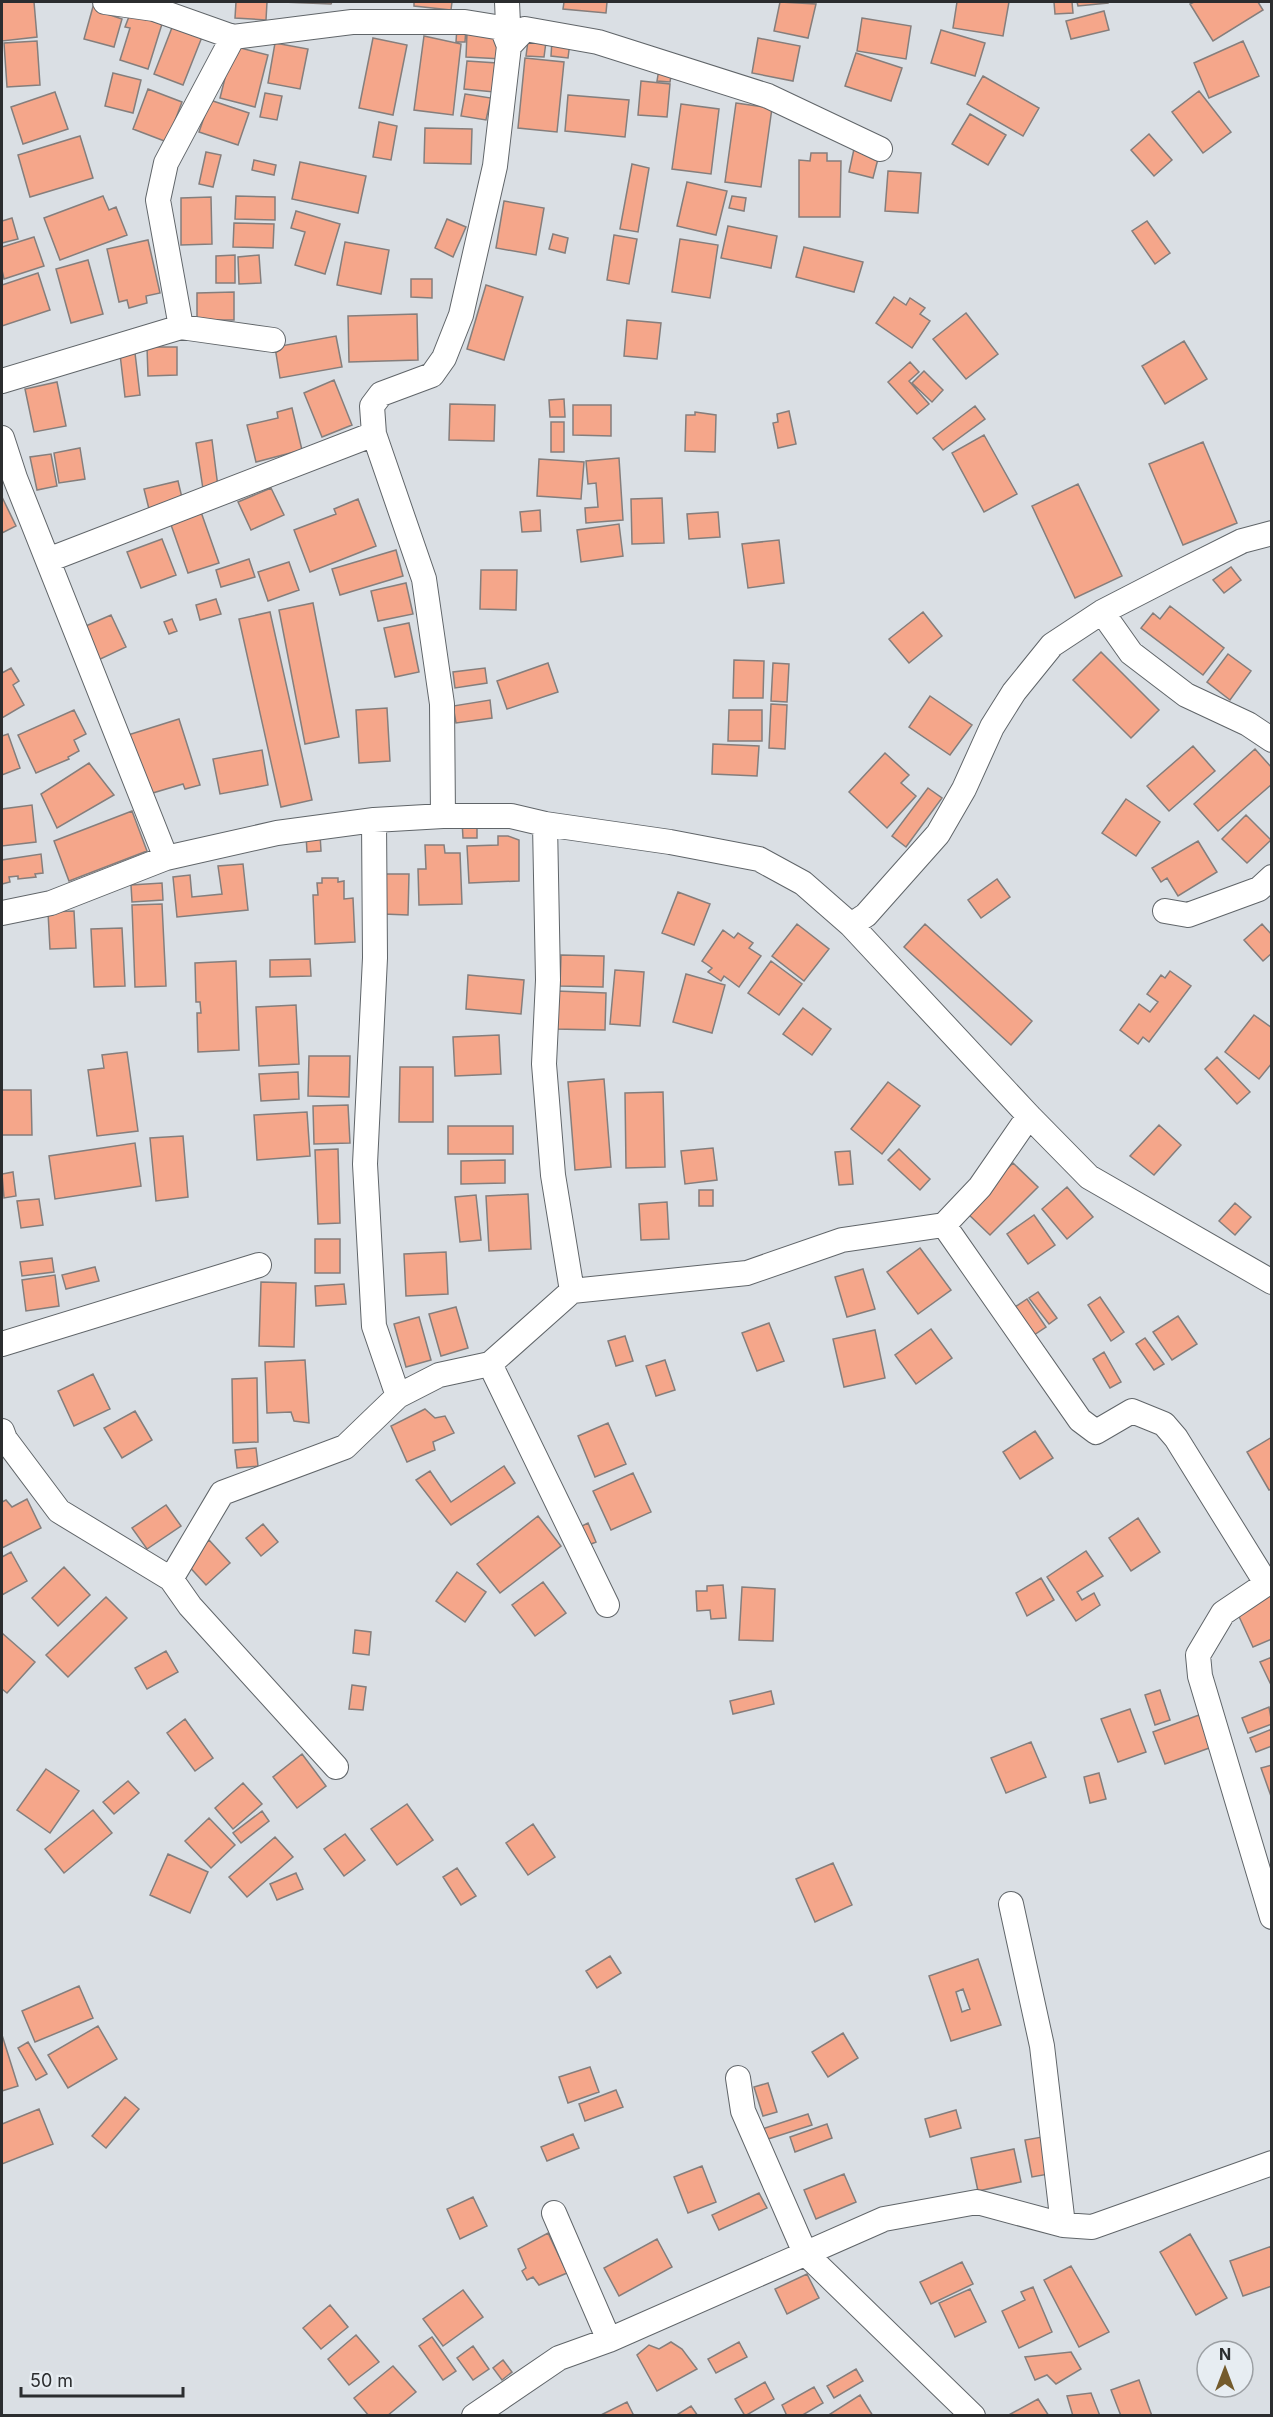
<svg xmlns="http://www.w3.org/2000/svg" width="1273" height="2417" font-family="Inter,sans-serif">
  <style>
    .building { fill: #f5a68a; stroke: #857e7c; stroke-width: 1.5; fill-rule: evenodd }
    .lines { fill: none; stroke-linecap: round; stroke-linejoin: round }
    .street-casing { stroke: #606569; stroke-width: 26 }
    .street { stroke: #fff; stroke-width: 24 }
  </style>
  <rect width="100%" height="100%" fill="#dadfe4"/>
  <!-- building -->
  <path class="building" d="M2,2H34L37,37L2,41Z
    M236,2H267L266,20L235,18Z
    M282,2H332L331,4Z
    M414,2H452L451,10L414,6Z
    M564,2H607L606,13L563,9Z
    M780,2L816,4L808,38L774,31Z
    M957,2H1009L1003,36L953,28Z
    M1054,2H1072L1073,13L1055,14Z
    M1077,2H1108V3L1078,6Z
    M1194,2H1258L1263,10L1213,41L1190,4Z
    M94,3L109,7L107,14L122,19L114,47L84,39Z
    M1104,11L1109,30L1071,39L1066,21Z
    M130,14L162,24L148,69L120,60L130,28L125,27Z
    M862,18L911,26L906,59L857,51Z
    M173,25L202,37L183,85L154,74Z
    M457,27H466L465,42H456Z
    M941,30L985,43L975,76L931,63Z
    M467,33L504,36L502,59L466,57Z
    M424,36L461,44L453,115L414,110Z
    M373,38L407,45L393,115L359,108Z
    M758,38L800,46L793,81L752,73Z
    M552,40L570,42L568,58L551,56Z
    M37,41L40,85L7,87L4,43Z
    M528,41L546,42L544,57L526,56Z
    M1243,41L1259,76L1209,98L1194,63Z
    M275,43L308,49L300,89L268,83Z
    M233,46L268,55L255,107L220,98Z
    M856,53L902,68L891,101L845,86Z
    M525,58L564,62L557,132L518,128Z
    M467,61L497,63L494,92L464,89Z
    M659,69L672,70L670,82L657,81Z
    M113,73L141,80L133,113L105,106Z
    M983,76L1039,108L1023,136L967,104Z
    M641,81L670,84L667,117L638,115Z
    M148,89L182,102L167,142L133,129Z
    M1199,91L1231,132L1203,153L1172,112Z
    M55,92L68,129L23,144L11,107Z
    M265,93L282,96L277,120L260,117Z
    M465,94L491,98L486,120L461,116Z
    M568,95L629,100L625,137L565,131Z
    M210,100L249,113L238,145L199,132Z
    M736,103L772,108L761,187L725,182Z
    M681,104L719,109L711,174L672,169Z
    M970,114L1006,135L988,165L952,144Z
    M379,122L397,126L391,160L373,157Z
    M425,128L472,129L471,164L424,163Z
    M1149,134L1172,160L1154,176L1131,150Z
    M80,136L93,178L30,197L18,155Z
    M854,149L879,155L873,178L849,172Z
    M206,152L221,155L213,187L199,184Z
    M811,153H827V161H841L840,217H799V160L810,161Z
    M254,160L276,165L274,175L252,170Z
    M300,162L366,176L358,213L292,199Z
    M632,164L649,168L638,232L620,229Z
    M888,171L921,173L918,213L885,211Z
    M687,182L727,191L716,235L677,226Z
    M103,196L109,210L116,207L127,235L60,260L44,218Z
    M236,196L275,197V220L235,219Z
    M732,196L746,198L744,211L729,208Z
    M211,197L212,244L181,245V198Z
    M504,201L544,208L536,255L496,248Z
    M296,211L340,224L325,274L295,265L305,232L291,228Z
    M12,218L18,239L2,243V221Z
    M447,219L466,227L453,257L435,248Z
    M1147,221L1170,253L1155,264L1132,231Z
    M234,223L274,224L273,248L233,247Z
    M728,226L777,236L771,268L721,258Z
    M553,234L568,238L565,253L549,249Z
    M614,235L637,239L629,284L607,280Z
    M34,237L44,266L4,279L2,270V247Z
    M680,239L718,245L710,298L672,292Z
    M148,240L160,293L146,296L147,303L129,308L127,300L119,302L107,249Z
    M345,242L389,250L381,294L337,285Z
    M804,247L863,262L854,292L796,277Z
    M235,255V283H216V256Z
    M259,255L261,283L239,284L238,257Z
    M88,260L103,314L71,323L56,269Z
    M38,273L50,310L2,326V285Z
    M411,279H432V298L411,297Z
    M486,285L523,297L504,360L467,349Z
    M234,292V320H197V293Z
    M894,297L906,305L910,298L925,308L920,314L930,321L912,348L876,323Z
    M966,313L998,354L966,379L933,339Z
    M417,314L418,360L349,362L348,316Z
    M627,320L661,323L657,359L624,356Z
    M336,336L342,367L280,378L275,347Z
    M1184,341L1207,379L1165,404L1142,366Z
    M147,347H177V375L148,376Z
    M135,353L140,395L125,397L120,354Z
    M910,362L919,372L909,381L929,404L917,414L888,382Z
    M924,371L943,390L932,402L912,383Z
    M334,380L352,425L322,437L304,393Z
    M57,382L66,426L34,432L25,389Z
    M564,399L565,417H550L549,400Z
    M450,404L495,405L494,441L449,440Z
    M573,405H611V436L573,435Z
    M975,406L985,419L943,450L933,438Z
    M292,408L302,450L256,462L247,425L278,418L277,412Z
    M789,411L796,444L778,448L773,423L778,422L777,414Z
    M695,412L716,415L715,452L685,451L686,415H695Z
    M551,422H564V452H551Z
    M984,435L1017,494L984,512L952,453Z
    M212,440L218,487L203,489L196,443Z
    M1203,442L1237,523L1183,545L1149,464Z
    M80,448L85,479L59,483L54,453Z
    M51,454L57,486L37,490L30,457Z
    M619,458L623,520L586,523L585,508L598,507L596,483L588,484L586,461Z
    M539,459L584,462L581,499L537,496Z
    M178,481L183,502L149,509L144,489Z
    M1078,484L1122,576L1075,598L1032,506Z
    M271,488L284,515L251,530L238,502Z
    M2,497L16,526L2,533Z
    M662,498L664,543L632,544L631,499Z
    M358,499L376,546L310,572L294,530L336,514L334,509Z
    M540,510L541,531L522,532L520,512Z
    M201,512L219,563L188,573L170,522Z
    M718,512L720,537L689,539L687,514Z
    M619,524L623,556L581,562L577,530Z
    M162,539L176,575L141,588L127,552Z
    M779,540L784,583L748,588L742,544Z
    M396,550L403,576L340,595L332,569Z
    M249,559L255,577L221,587L216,570Z
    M289,562L299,590L268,601L258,572Z
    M1231,567L1241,580L1224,593L1213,580Z
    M481,570H517L516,610L480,609Z
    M406,583L413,614L378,621L371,591Z
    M216,599L221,614L200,620L196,605Z
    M313,603L339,737L305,744L279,610Z
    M1170,606L1224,648L1203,675L1141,628L1153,613L1160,619Z
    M270,612L312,800L281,807L239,619Z
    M923,612L942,636L909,663L889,639Z
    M111,615L126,647L94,662L79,629Z
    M172,619L177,631L169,634L164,622Z
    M409,623L419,672L395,677L384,628Z
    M1101,652L1159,710L1131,738L1073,680Z
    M1228,654L1251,671L1230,700L1207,682Z
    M734,660L764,661L763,698H733Z
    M548,663L558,692L507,709L497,681Z
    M773,663L789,664L787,702L771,701Z
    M11,668L19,681L13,685L24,705L2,718V673Z
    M485,668L487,683L455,688L453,672Z
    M930,696L972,725L950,755L909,727Z
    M490,700L492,718L456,723L453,706Z
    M771,704L787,705L785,749L769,748Z
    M387,708L390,761L359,763L356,710Z
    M74,710L86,734L74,740L79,751L68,757L69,759L36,773L18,735Z
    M729,710H762V741H728Z
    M179,719L200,785L185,789L183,784L146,795L128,735Z
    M8,734L20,768L2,775V736Z
    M713,744L759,746L757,776L712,774Z
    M1193,746L1215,771L1169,811L1147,786Z
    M1255,749L1272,768V784L1218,831L1194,804Z
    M262,750L268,785L220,794L213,759Z
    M885,753L909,775L901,783L916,796L887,828L849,792Z
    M89,763L114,795L57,828L41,794Z
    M928,788L942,798L906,847L892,836Z
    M1126,799L1160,822L1136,856L1102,833Z
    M32,805L36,842L2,846V809Z
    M132,811L147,851L69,881L54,841Z
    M1246,815L1271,840L1247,863L1222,839Z
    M462,821H477V838H463Z
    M320,834L321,851L307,852L306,835Z
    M498,836H508L519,840V881L469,883L467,846L498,845Z
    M1198,841L1217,872L1178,896L1167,878L1161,882L1152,868Z
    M425,845H444L445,853H460L462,904L419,905L418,869H426Z
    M41,854L43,873L35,874L36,877L18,879V876L9,877L10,882L2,884V860Z
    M243,864L248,910L177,917L173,877L190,875L192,897L222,894L218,866Z
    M384,874H409L408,915L383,914Z
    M322,878H338V882L344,881V899L353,898L355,942L315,944L313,895H318L317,883H322Z
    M997,879L1010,897L981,918L968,900Z
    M162,883L163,900L132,902L131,885Z
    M678,892L710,904L694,945L662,933Z
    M162,904L166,986L135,987L132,905Z
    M74,911L76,948L50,949L48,912Z
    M797,924L829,949L804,981L772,956Z
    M925,924L1032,1021L1011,1045L904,947Z
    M1262,924L1272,935V953L1263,961L1244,940Z
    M122,928L125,986L94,987L91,929Z
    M723,930L734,938L738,933L753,943L749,948L761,956L739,987L724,976L721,981L708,972L712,968L702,961Z
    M561,955L604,956L603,987L560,986Z
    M310,959L311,976L270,977V960Z
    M236,961L239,1050L198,1052L197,1013H201L200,1002H196L195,963Z
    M771,961L802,984L779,1015L748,993Z
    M615,970L644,972L640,1026L610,1024Z
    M1170,971L1191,986L1149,1042L1143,1037L1138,1044L1120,1030L1139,1004L1150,1012L1158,1002L1147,994L1161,975L1165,978Z
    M686,974L725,985L712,1033L673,1022Z
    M468,975L524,980L521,1014L466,1009Z
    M556,991L606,993L605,1030L554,1029Z
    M296,1005L299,1064L259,1066L256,1007Z
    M803,1008L831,1029L812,1055L783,1034Z
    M1254,1015L1272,1028V1063L1259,1079L1225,1052Z
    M499,1035L501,1074L455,1076L453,1037Z
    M127,1052L138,1131L97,1136L88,1070L104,1068L102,1055Z
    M309,1056H350L349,1097L308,1096Z
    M1217,1057L1250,1092L1237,1104L1205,1069Z
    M400,1067H433V1122H399Z
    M298,1072L299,1099L261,1101L259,1074Z
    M604,1079L611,1167L575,1170L568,1082Z
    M888,1082L920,1106L882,1154L851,1129Z
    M2,1090H31L32,1135H2Z
    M663,1092L665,1167L626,1168L625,1093Z
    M348,1105L350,1143L314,1144L313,1106Z
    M307,1112L310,1156L257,1160L254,1115Z
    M1159,1125L1181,1145L1154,1175L1130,1156Z
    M448,1126H513V1154H448Z
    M183,1136L188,1197L156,1201L150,1138Z
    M135,1143L141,1186L55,1199L49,1156Z
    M713,1148L717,1180L685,1184L681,1151Z
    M338,1149L340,1223L318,1224L315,1150Z
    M899,1149L930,1179L920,1190L888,1160Z
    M850,1151L853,1184L839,1185L835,1152Z
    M505,1160V1183L461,1184V1161Z
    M1013,1163L1038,1187L990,1235L965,1211Z
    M13,1172L16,1196L4,1198L2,1174Z
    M1067,1187L1093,1217L1067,1239L1042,1209Z
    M699,1190H713V1206H699Z
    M528,1194L531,1249L489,1251L486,1196Z
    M476,1195L481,1240L460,1242L455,1197Z
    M39,1199L43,1225L21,1228L17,1201Z
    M667,1202L669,1239L641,1240L639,1204Z
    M1235,1203L1251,1217L1235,1235L1219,1221Z
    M1034,1215L1055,1245L1028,1264L1007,1234Z
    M315,1239H340V1273H315Z
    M920,1248L951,1290L918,1314L887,1272Z
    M446,1252L448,1294L406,1296L404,1254Z
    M52,1258L54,1272L22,1276L20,1262Z
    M95,1267L99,1281L66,1289L62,1275Z
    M863,1269L875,1309L847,1317L835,1277Z
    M55,1275L59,1306L26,1311L22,1280Z
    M261,1282L296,1283L294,1347L259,1346Z
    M344,1284L346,1304L316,1306L315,1286Z
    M1038,1292L1057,1318L1049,1324L1029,1298Z
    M1100,1297L1124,1332L1111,1341L1088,1305Z
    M1027,1299L1046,1327L1034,1335L1015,1307Z
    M456,1307L468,1348L441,1356L429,1314Z
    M1178,1316L1197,1344L1172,1360L1153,1332Z
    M419,1317L431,1360L406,1367L394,1324Z
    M769,1323L784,1361L757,1371L742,1333Z
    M931,1329L952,1358L916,1384L895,1355Z
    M875,1330L885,1378L844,1387L833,1339Z
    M625,1336L633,1361L616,1366L608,1341Z
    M1145,1338L1164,1364L1154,1370L1136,1344Z
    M1104,1352L1121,1382L1110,1388L1093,1359Z
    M305,1360L309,1423L294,1421L291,1412L267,1413L265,1362Z
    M665,1360L675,1390L656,1396L646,1366Z
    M93,1374L110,1409L74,1426L58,1391Z
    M257,1378L258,1442L233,1443L232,1379Z
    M425,1409L435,1418L445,1416L454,1433L433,1442L435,1450L407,1462L391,1426Z
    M135,1411L152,1440L122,1458L104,1428Z
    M608,1423L626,1464L595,1477L578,1436Z
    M1035,1431L1053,1458L1020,1479L1003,1452Z
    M1272,1437V1489L1269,1490L1247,1452Z
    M256,1448L258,1466L237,1468L235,1450Z
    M504,1466L515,1483L451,1525L416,1480L430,1471L451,1502Z
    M633,1473L651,1512L611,1530L593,1491Z
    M27,1499L41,1528L2,1548V1502L6,1500L12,1507Z
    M166,1505L181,1526L147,1549L132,1528Z
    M538,1516L561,1546L500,1593L477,1564Z
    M1138,1518L1160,1552L1131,1571L1109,1538Z
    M588,1523L596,1542L584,1547L576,1529Z
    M263,1524L278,1542L261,1556L246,1538Z
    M209,1540L230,1563L206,1585L185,1562Z
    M1086,1551L1103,1576L1077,1592L1082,1600L1094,1593L1100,1605L1076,1621L1047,1577Z
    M11,1552L27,1581L2,1595V1557Z
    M64,1567L90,1595L58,1626L32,1598Z
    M457,1572L486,1592L465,1622L436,1601Z
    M1041,1578L1054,1600L1027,1616L1016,1593Z
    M543,1582L566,1613L535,1636L512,1605Z
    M723,1585L726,1618L711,1619L710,1610L697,1611L696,1591H707V1586Z
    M742,1587L775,1589L773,1641L739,1640Z
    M1271,1595L1272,1639L1253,1647L1236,1610Z
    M106,1597L127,1618L68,1677L46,1655Z
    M355,1630L371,1632L369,1655L353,1653Z
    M2,1633L35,1662L7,1693L2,1689Z
    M166,1651L178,1672L147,1689L135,1668Z
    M1272,1657V1687L1260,1662Z
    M352,1685L366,1687L363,1710L349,1709Z
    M1160,1690L1170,1720L1155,1725L1145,1695Z
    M771,1691L774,1704L733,1714L730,1701Z
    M1269,1707L1272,1724L1248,1733L1242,1718Z
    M1130,1709L1146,1752L1118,1762L1101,1719Z
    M1199,1715L1212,1747L1165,1764L1153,1732Z
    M185,1719L213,1758L195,1771L167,1733Z
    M1272,1729V1746L1256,1752L1250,1738Z
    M1031,1742L1046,1777L1006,1793L991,1758Z
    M302,1754L326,1786L297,1808L273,1777Z
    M1272,1765V1799L1261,1768Z
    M46,1769L79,1791L50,1833L17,1810Z
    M1099,1773L1106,1799L1090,1803L1084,1777Z
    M128,1781L139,1793L114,1814L103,1802Z
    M243,1783L262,1804L233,1829L215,1808Z
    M407,1804L433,1840L397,1865L371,1829Z
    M93,1810L112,1833L64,1873L45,1849Z
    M262,1811L269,1821L241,1843L233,1833Z
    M209,1818L235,1845L211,1868L185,1841Z
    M533,1824L555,1857L528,1875L506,1843Z
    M345,1834L365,1860L344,1876L324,1849Z
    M275,1837L293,1857L247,1897L229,1877Z
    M168,1854L208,1872L190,1913L150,1895Z
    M833,1863L852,1905L815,1922L796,1879Z
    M457,1868L476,1896L461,1905L443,1877Z
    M296,1873L303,1889L277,1900L270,1884Z
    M610,1956L621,1973L597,1988L586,1971Z
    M978,1959L1001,2025L951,2041L929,1976ZM963,1989L970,2009L962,2012L956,1992Z
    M79,1986L93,2018L35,2042L22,2011Z
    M98,2026L117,2059L68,2088L48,2055Z
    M843,2033L858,2058L828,2077L812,2052Z
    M2,2035L18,2086L2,2091Z
    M28,2042L47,2074L36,2080L18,2048Z
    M590,2067L599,2092L568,2103L559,2077Z
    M768,2083L777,2112L763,2116L754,2087Z
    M616,2090L623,2107L585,2121L579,2104Z
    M125,2097L139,2109L106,2148L92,2136Z
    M39,2109L53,2144L2,2164V2124Z
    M956,2110L961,2128L930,2137L925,2119Z
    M808,2114L812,2125L765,2140L762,2129Z
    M827,2124L832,2138L795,2152L790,2137Z
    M573,2134L579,2148L547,2161L541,2147Z
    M1042,2137L1049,2174L1032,2177L1025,2140Z
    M1014,2149L1021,2182L978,2191L971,2158Z
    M702,2166L716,2202L688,2213L674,2177Z
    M844,2174L856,2202L816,2219L804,2190Z
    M759,2193L767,2208L719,2230L712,2215Z
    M473,2197L487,2226L460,2239L447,2209Z
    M548,2233L567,2273L539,2285L533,2277L527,2280L522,2271L526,2268L518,2249Z
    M1190,2234L1227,2298L1196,2315L1160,2252Z
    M657,2239L672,2267L619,2296L604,2268Z
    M1272,2246V2286L1243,2296L1230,2261Z
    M962,2262L973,2284L931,2304L920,2282Z
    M1071,2266L1109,2332L1079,2347L1044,2280Z
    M807,2274L819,2298L787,2314L775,2289Z
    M1033,2287L1052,2332L1019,2348L1002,2311L1025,2300L1021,2292Z
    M970,2289L986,2322L955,2337L939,2303Z
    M463,2290L483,2317L443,2346L423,2319Z
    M330,2305L348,2327L321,2349L303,2328Z
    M356,2335L379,2362L349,2385L328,2359Z
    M432,2337L456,2371L443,2380L419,2346Z
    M671,2342L682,2349L697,2369L657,2391L637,2355L649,2345L659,2349Z
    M739,2342L747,2357L716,2373L708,2359Z
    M473,2346L489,2369L473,2380L457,2358Z
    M1071,2352L1081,2369L1056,2384L1047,2375L1035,2380L1025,2357Z
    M503,2360L512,2372L502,2380L493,2368Z
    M393,2366L416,2392L387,2416H369L354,2398Z
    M856,2369L863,2381L834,2398L827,2386Z
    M1139,2380L1152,2416H1121L1111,2390Z
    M765,2382L774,2399L745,2416L735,2399Z
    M814,2387L823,2403L801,2416H787L782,2405Z
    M1091,2393L1100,2416H1073L1067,2396Z
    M860,2395L873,2416H827Z
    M1038,2399L1049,2416H1007Z
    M627,2402L634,2416H599Z
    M691,2406L698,2416H675Z"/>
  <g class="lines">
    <defs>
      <path id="street" d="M105,2L154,9L233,37L352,22H465L502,28L509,46L525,29L598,42L768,96L880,149
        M181,327L158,200L166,163L233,37
        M2,381L181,327L273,340
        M2,438L15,478L166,858
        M48,560L374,434
        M1102,612L1131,653L1186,695L1248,724L1272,740
        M443,816L442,704L424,579L374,434L372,406L381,394L432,375L444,358L461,315L495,166L509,46L507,2
        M374,820L375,958L365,1164L374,1326L398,1396
        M545,824L548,980L544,1064L553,1175L572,1291
        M1165,911L1188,915L1259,889L1272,877
        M2,913L51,903L166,858L277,833L374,820L443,816H511L545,824L670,842L759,859L803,883L851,925L866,915L938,834L964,789L992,727L1014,692L1052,645L1102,612L1172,576L1242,541L1272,533
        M851,925L1029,1116L1089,1177L1272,1282
        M944,1225L1080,1420L1096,1432L1132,1411L1164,1424L1176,1438L1266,1583
        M2,1344L259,1265
        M490,1364L607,1605
        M2,1431L5,1439L59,1511L171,1579L190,1606L336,1767
        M171,1579L222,1493L345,1447L398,1396L439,1375L490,1364L572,1291L747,1273L842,1240L944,1225L980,1187L1029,1116
        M1272,1580L1223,1613L1198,1655L1200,1676L1272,1917
        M1011,1904L1042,2046L1063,2225
        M738,2078L743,2111L805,2253L973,2416
        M554,2213L609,2340
        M474,2416L559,2358L609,2340L884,2219L977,2202L1063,2225L1092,2227L1272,2163"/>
    </defs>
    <!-- street casing -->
    <use href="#street" class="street-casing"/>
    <!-- street -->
    <use href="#street" class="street"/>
  </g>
  <!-- border -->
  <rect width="1273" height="2417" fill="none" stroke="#2b2d2f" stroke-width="6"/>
  <!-- north arrow -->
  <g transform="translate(1225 2369)"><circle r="28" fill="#e7edf2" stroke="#9ca0a4" stroke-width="1.5"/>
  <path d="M0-4.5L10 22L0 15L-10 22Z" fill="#745b2c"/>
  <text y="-9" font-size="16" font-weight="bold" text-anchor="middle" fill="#2b2d2f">N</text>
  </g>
  <!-- scale -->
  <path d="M21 2387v9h162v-9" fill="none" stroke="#2b2d2f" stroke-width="3"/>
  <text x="30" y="2387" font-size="18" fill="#2b2d2f" stroke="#e7edf2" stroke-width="4.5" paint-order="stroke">50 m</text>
</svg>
